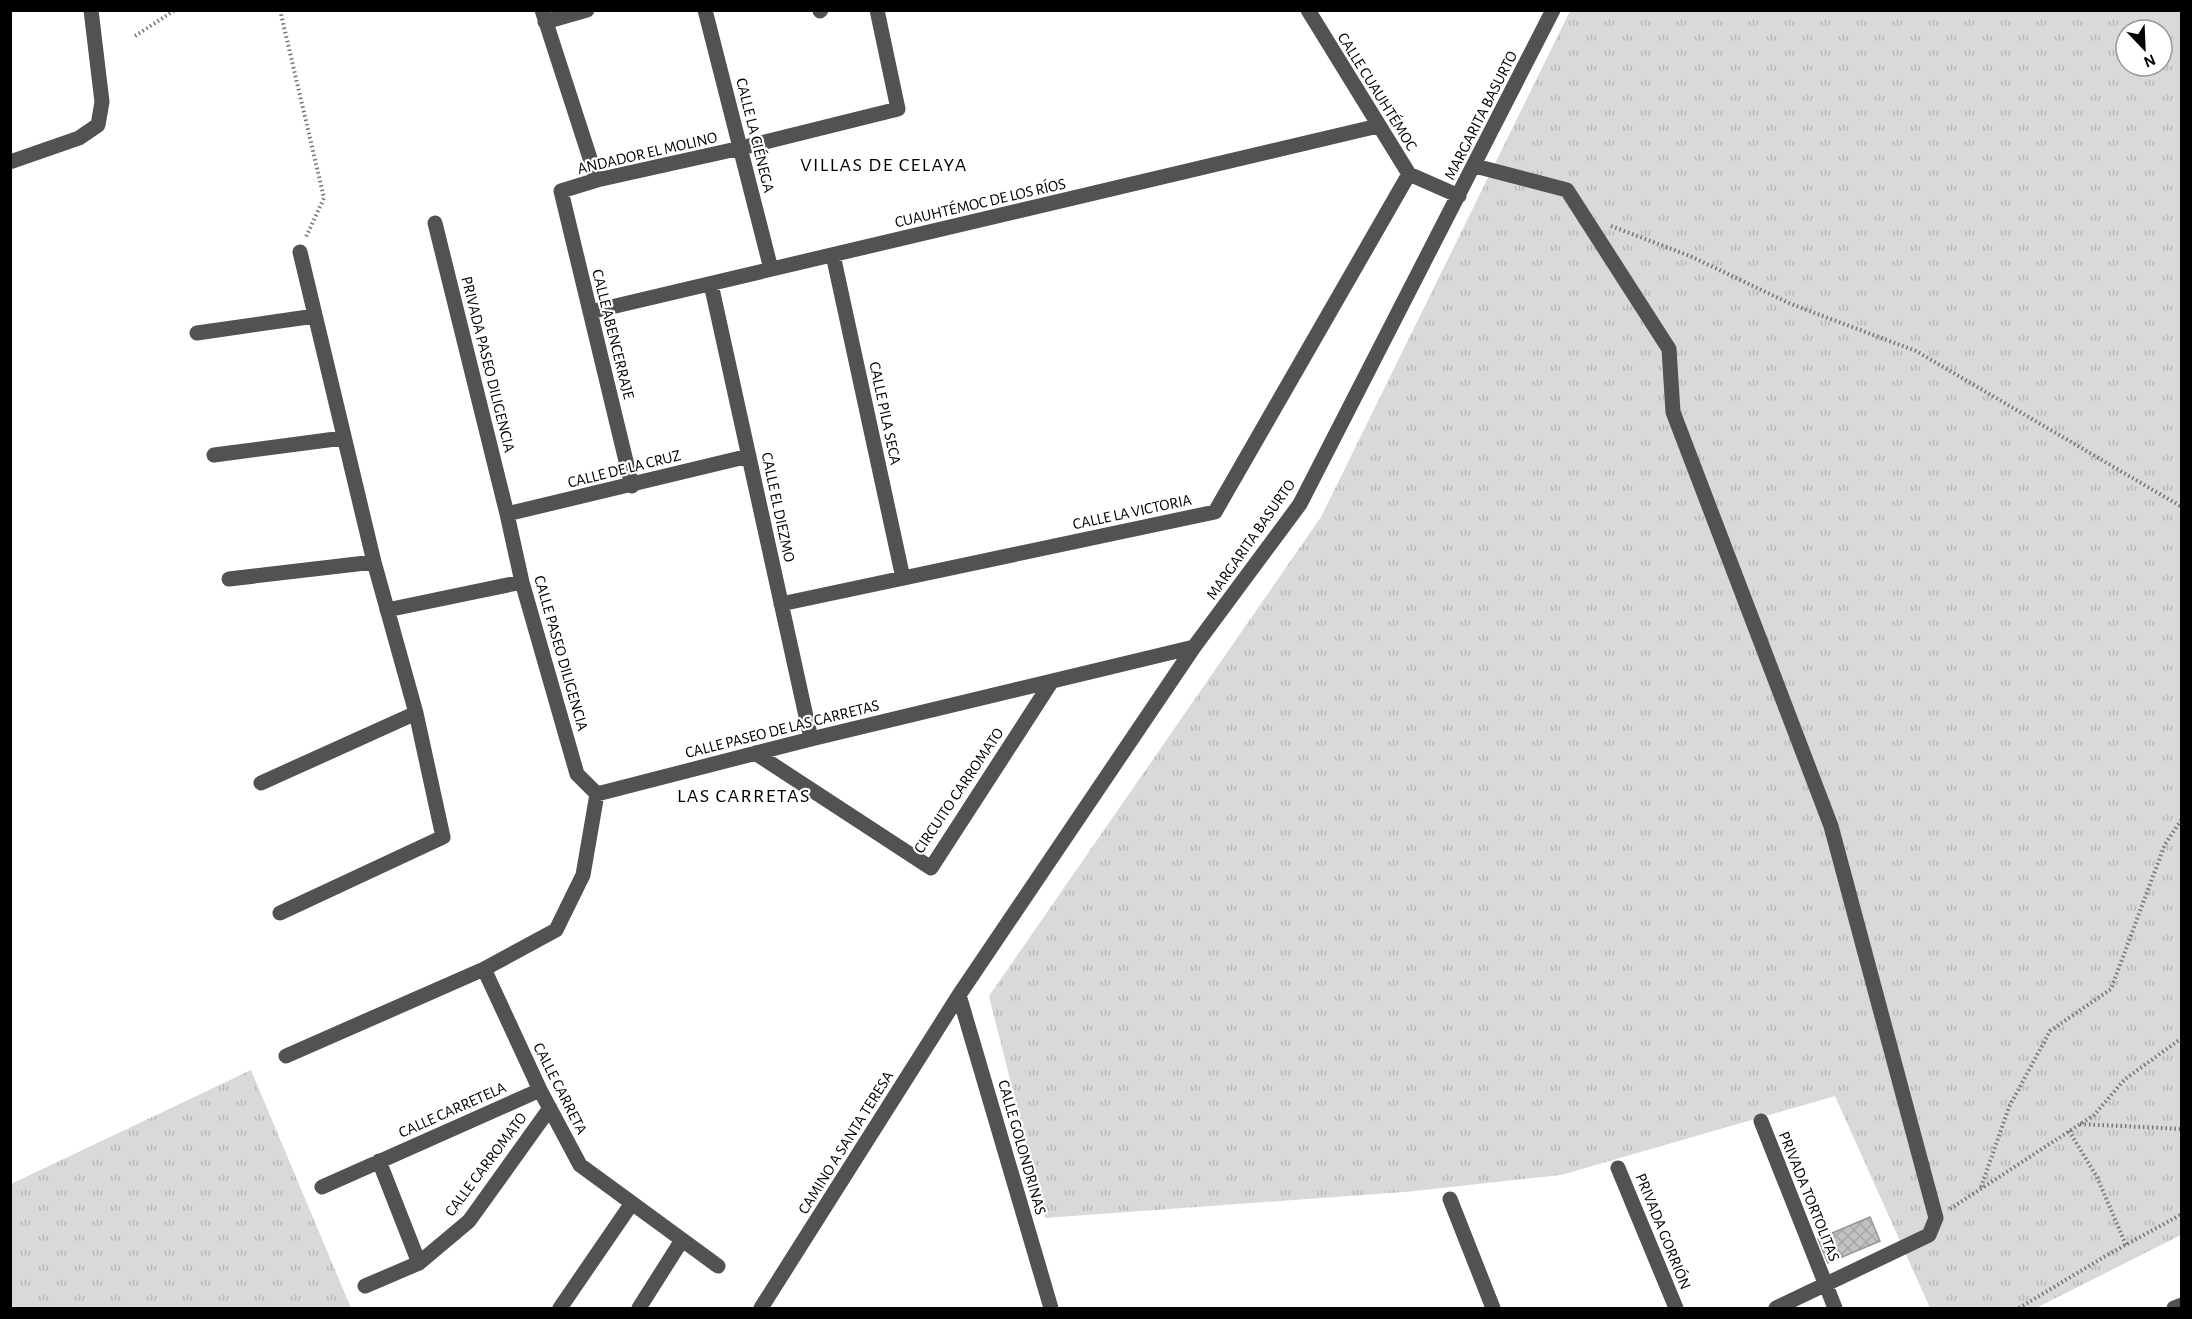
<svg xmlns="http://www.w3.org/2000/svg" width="2192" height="1319" font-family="'Alegreya Sans',sans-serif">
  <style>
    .grass { fill: url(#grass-tufts); fill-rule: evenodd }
    .building { fill: url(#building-cross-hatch); stroke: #969696; stroke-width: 1.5 }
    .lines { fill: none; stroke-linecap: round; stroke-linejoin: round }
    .path { stroke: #747474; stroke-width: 4; stroke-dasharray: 1.5 3; stroke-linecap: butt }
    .minor { stroke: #525252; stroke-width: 15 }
    .labels { text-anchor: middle; stroke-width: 4.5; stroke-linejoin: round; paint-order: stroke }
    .street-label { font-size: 16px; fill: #000; stroke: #fff }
    .quarter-label { font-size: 20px; letter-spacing: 1.5px; fill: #000; stroke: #fff }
  </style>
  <defs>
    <pattern id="grass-tufts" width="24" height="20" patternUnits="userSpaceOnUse" patternTransform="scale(1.5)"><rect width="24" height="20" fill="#d9d9d9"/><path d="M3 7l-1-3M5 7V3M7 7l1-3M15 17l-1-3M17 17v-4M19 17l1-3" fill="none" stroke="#b8b8b8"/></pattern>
    <pattern id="building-cross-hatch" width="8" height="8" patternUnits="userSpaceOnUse" patternTransform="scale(1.5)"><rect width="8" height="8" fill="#c2c2c2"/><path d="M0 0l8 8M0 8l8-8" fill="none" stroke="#a5a5a5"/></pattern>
  </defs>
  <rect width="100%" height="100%" fill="#fff"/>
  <!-- grass -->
  <path class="grass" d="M1570,11H2181V1235L2036,1308H1930L1835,1096L1561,1175L1405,1192L1045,1218L989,996L1321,517ZM2126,30H2162V66H2126Z
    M251,1070L351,1308H11V1184Z"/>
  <!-- building -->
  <path class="building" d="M1870,1217L1880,1241L1828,1263L1818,1239Z"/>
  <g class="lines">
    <!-- path -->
    <path class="path" d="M280,10L324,198L306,237
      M135,36L175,10
      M1611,226L1690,256L1791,304L1916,351L2182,507
      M2080,1124L2182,1129
      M2069,1131L2097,1177L2126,1245
      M1981,1187L2009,1107L2050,1031L2111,989L2165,844L2182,819
      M1950,1209L2094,1115L2125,1079L2182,1038
      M2019,1308L2109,1254L2182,1214"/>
    <!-- minor -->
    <path class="minor" d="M542,10L597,180
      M705,10L771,269
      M1308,10L1409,174L1459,196
      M820,11L821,10
      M545,22L587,10
      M10,162L79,138L98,125L102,102L91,10
      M1475,166L1567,190L1669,349L1673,412L1831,826L1936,1218L1929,1235L1776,1308
      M435,223L507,514L522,582L577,774L597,794
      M833,255L903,578
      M711,284L811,739
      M590,312L1378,126
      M197,333L315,316
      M214,455L343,438
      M632,486L561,191L597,180L741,148L898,109L877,10
      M507,514L749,456
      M229,579L374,562
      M781,604L1215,512L1409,174
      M387,610L522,582
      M755,753L931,868L1052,681
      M261,783L416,713
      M280,913L443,837L416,713L374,562L300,252
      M484,969L540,1090L580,1165L718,1266
      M959,995L1051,1308
      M286,1056L484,969L556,930L583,875L597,794L811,739L1194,647
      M1761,1121L1835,1308
      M379,1161L419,1263
      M1618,1168L1676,1308
      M322,1187L540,1090
      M1450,1199L1493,1308
      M365,1286L419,1263L469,1221L550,1108
      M560,1308L632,1203
      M639,1308L682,1240
      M761,1308L959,995L1194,647L1300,504L1553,10
      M2174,1308L2182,1305"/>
  </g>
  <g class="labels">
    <!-- street labels -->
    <g class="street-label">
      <text transform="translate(1378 91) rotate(58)" y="6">CALLE CUAUHTÉMOC</text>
      <text transform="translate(1480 115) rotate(-63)" y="6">MARGARITA BASURTO</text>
      <text transform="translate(756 135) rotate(76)" y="6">CALLE LA CIÉNEGA</text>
      <text transform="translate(647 152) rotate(-13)" y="6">ANDADOR EL MOLINO</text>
      <text transform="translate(980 202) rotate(-13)" y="6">CUAUHTÉMOC DE LOS RÍOS</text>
      <text transform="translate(614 334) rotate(76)" y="6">CALLE ABENCERRAJE</text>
      <text transform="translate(489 364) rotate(76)" y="6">PRIVADA PASEO DILIGENCIA</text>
      <text transform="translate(886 413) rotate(78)" y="6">CALLE PILA SECA</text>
      <text transform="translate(624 468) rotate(-14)" y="6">CALLE DE LA CRUZ</text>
      <text transform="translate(779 507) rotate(78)" y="6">CALLE EL DIEZMO</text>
      <text transform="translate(1132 511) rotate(-12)" y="6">CALLE LA VICTORIA</text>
      <text transform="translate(1250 539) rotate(-55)" y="6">MARGARITA BASURTO</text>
      <text transform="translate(562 653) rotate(74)" y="6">CALLE PASEO DILIGENCIA</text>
      <text transform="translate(782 728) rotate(-14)" y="6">CALLE PASEO DE LAS CARRETAS</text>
      <text transform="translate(958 790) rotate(-56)" y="6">CIRCUITO CARROMATO</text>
      <text transform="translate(561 1088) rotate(63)" y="6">CALLE CARRETA</text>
      <text transform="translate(452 1109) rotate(-24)" y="6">CALLE CARRETELA</text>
      <text transform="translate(845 1142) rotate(-58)" y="6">CAMINO A SANTA TERESA</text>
      <text transform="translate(1023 1147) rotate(74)" y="6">CALLE GOLONDRINAS</text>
      <text transform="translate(485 1164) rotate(-53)" y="6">CALLE CARROMATO</text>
      <text transform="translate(1810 1196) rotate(68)" y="6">PRIVADA TORTOLITAS</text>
      <text transform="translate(1664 1231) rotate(68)" y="6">PRIVADA GORRIÓN</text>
    </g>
    <!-- quarter labels -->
    <g class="quarter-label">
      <text x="884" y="171">VILLAS DE CELAYA</text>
      <text x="744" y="802">LAS CARRETAS</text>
    </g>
  </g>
  <!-- border -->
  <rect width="2192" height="1319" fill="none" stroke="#000000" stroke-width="24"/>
  <!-- north arrow -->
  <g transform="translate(2144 48) rotate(157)"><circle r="28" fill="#ffffff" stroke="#999999" stroke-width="1.5"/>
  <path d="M0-4.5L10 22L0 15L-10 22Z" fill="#000000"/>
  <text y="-9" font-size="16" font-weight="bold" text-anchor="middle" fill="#000000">N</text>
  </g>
</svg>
